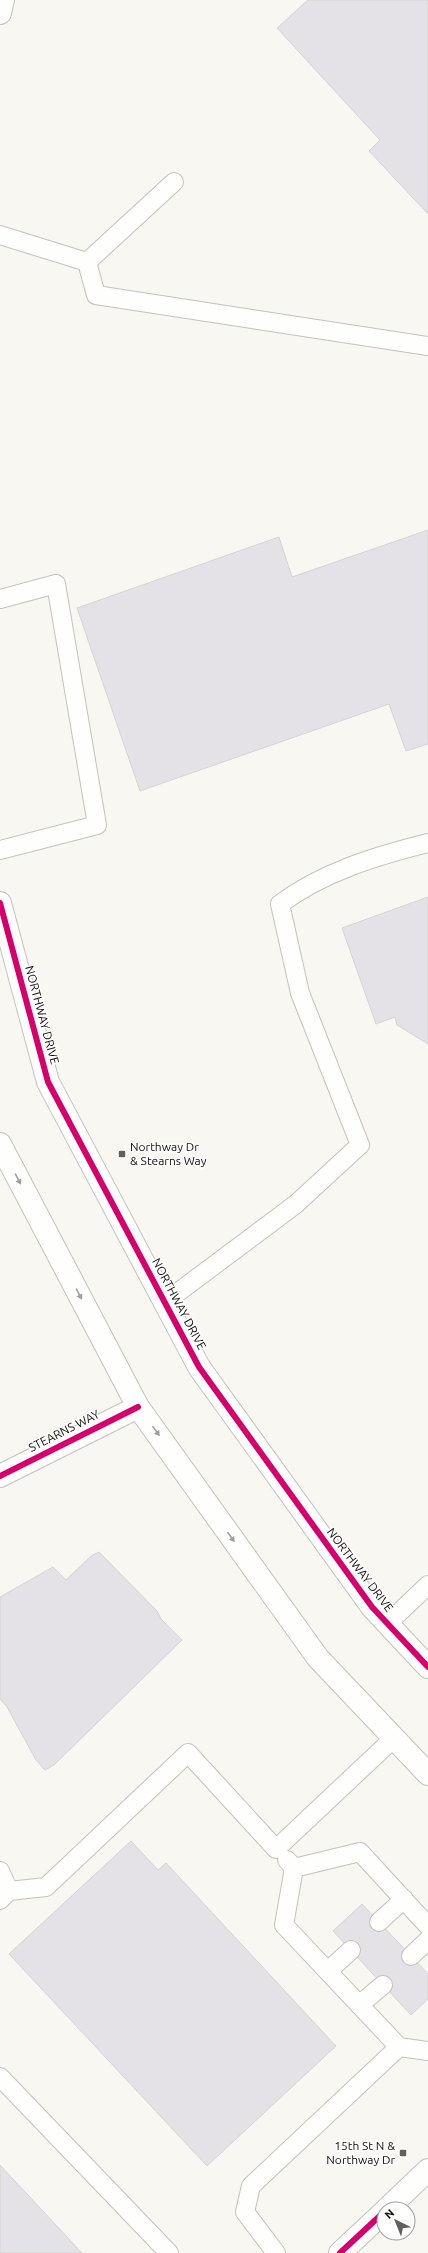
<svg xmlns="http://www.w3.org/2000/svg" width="428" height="2253" font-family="Ubuntu,sans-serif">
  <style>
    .building { fill: #e4e2e6; stroke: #d5d4d4 }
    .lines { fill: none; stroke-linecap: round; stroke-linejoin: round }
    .service-casing { stroke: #c3c2be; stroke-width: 20 }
    .minor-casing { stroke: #c3c2be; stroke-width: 24 }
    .tertiary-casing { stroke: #c3c2be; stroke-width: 24 }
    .service { stroke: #fefefd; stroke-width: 18 }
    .minor { stroke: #fefefd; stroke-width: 22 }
    .tertiary { stroke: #fefefd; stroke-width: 22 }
    .cycleway-casing { stroke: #fff; stroke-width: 8 }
    .cycleway { stroke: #d6006c; stroke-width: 6 }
    .oneway { fill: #9e9e9c }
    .poi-dot { fill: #61605c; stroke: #fff; stroke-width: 1.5 }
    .labels { text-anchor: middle; stroke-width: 3; stroke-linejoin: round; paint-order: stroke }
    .street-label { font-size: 12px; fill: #0f0e0b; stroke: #fff }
    .poi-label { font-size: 12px; fill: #0f0e0b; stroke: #fff; text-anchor: start }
  </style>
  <rect width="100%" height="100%" fill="#f8f7f2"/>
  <!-- building -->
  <path class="building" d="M308,0H428V214L369,151L380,140L277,28Z
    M428,530V744L406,751L389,704L140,791L77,608L279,537L292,577Z
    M428,897V1044L397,1025L395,1017L376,1024L342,928Z
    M99,1552L157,1611L161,1619L182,1640L54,1765L45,1770L36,1760L7,1707L0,1699V1597L53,1567L66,1580L91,1556Z
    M131,1841L158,1870L166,1863L336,2046L207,2166L9,1954Z
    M362,1904L428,1974V1999L411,2015L333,1931Z
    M0,2165L82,2253H0Z"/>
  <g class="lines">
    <defs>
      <path id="service" d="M0,235L87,262
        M87,262L96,295L428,346
        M87,262L174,182
        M0,599L56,584L97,825L0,850
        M165,1302L296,1204L360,1145L300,993L280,904C323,872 376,856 428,843
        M387,1624L428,1585
        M287,1860L294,1868L360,1852L428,1926
        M294,1868L284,1925L399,2047L428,2051
        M0,1871L9,1891L0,1900
        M9,1891L46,1887L188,1753L276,1849L394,1738
        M379,1922L404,1899
        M411,1956L428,1940
        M328,1971L351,1950
        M359,2005L383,1985
        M0,2077L169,2253
        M276,2253L245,2212L251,2186L399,2047"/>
      <path id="minor" d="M0,1476L138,1407"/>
      <path id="tertiary" d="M0,13L3,0
        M0,903L48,1082L199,1367L372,1607L428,1667
        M0,1144L138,1407L318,1658L428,1774
        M387,2209L428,2170
        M340,2253L384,2212"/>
    </defs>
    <!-- service casing -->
    <use href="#service" class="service-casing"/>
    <!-- minor casing -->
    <use href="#minor" class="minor-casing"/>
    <!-- tertiary casing -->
    <use href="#tertiary" class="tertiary-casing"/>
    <!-- service -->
    <use href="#service" class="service"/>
    <!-- minor -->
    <use href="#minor" class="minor"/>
    <!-- tertiary -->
    <use href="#tertiary" class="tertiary"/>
    <defs>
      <path id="cycleway" d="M0,903L48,1082L199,1367L372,1607L428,1667
        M0,1476L138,1407
        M340,2253L384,2212"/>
    </defs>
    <!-- cycleway casing -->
    <use href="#cycleway" class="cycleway-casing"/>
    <!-- cycleway -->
    <use href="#cycleway" class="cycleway"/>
  </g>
  <!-- one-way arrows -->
  <defs><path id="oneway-solid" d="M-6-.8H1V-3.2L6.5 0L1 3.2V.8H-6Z"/></defs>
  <g class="oneway">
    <use href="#oneway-solid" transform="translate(18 1179) rotate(62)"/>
    <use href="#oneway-solid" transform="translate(79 1294) rotate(62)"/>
    <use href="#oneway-solid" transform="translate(156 1431) rotate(54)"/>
    <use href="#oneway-solid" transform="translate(231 1537) rotate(54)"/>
  </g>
  <!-- markers -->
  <g class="poi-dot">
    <rect x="118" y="1150" width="8" height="8" rx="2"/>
    <rect x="399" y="2149" width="8" height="8" rx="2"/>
  </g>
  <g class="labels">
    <!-- street labels -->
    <g class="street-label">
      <text transform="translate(42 1015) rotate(75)" y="4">NORTHWAY DRIVE</text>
      <text transform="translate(179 1304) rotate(62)" y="4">NORTHWAY DRIVE</text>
      <text transform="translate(64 1431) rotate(-27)" y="4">STEARNS WAY</text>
      <text transform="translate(360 1570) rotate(53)" y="4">NORTHWAY DRIVE</text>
    </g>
    <!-- poi labels -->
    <g class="poi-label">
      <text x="130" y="1151">Northway Dr<tspan x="130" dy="14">&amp; Stearns Way</tspan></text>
      <text x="395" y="2150" text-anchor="end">15th St N &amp;<tspan x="395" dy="14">Northway Dr</tspan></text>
    </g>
  </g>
  <!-- north arrow -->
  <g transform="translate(396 2221) rotate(317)"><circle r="19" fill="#ffffff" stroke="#9f9f9d"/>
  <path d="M0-3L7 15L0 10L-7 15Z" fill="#61605c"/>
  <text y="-6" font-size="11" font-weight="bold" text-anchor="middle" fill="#0f0e0b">N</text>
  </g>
</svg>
